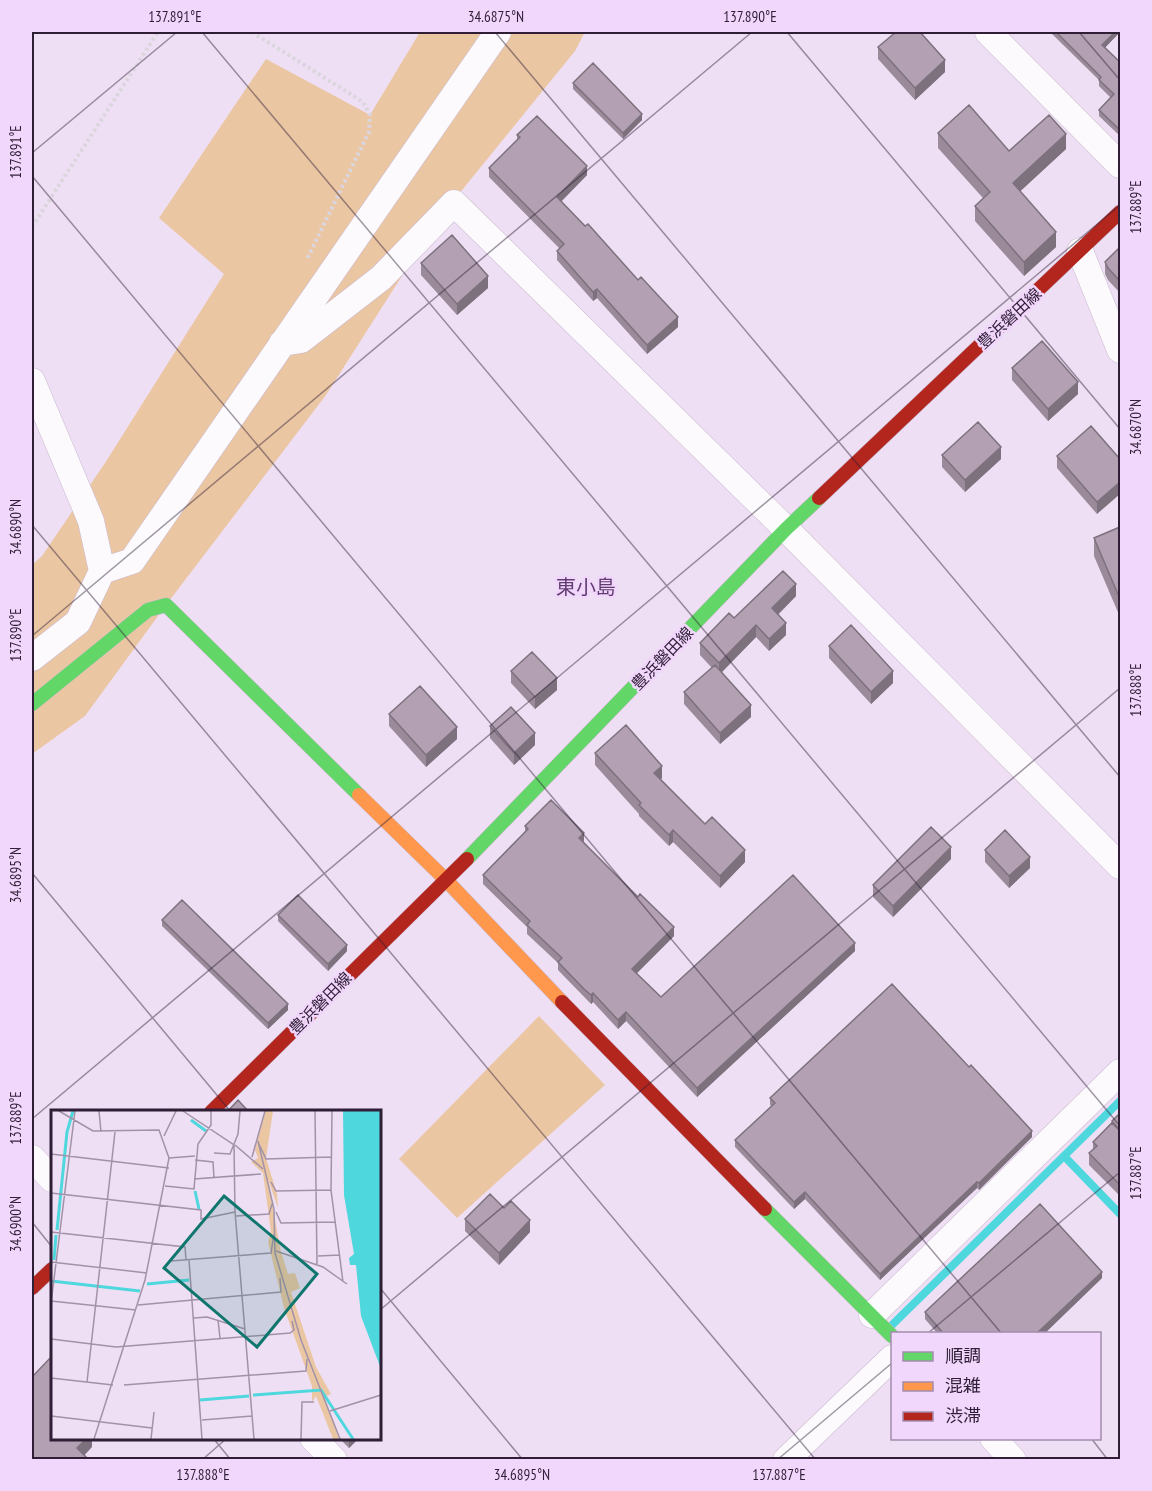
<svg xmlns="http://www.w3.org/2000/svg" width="1152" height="1491" font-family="'PT Sans Narrow','Noto Sans JP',sans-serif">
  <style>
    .green { fill: #ebc6a3 }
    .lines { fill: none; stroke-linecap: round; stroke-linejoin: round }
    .stream { stroke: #4fd7de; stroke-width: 8 }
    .street-casing { stroke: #cabad0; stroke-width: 27 }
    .fast-casing { stroke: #cabad0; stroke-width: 15 }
    .slow-casing { stroke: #cabad0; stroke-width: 15 }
    .jam-casing { stroke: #cabad0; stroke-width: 15 }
    .path { stroke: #dbd6de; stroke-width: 4; stroke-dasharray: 3 3; stroke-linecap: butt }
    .street { stroke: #fcfafd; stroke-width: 26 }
    .fast { stroke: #63d668; stroke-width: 14 }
    .slow { stroke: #ff974d; stroke-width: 14 }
    .jam { stroke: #b3261e; stroke-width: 14 }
    .wall { fill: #9a8a9a }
    .shaded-wall { fill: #7d717d }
    .building { fill: #b3a1b3; stroke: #7d717d; stroke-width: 1.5 }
    .ticks { fill: none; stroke: #2f1e36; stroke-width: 1.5; stroke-opacity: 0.45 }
    .labels { text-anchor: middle; stroke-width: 5; stroke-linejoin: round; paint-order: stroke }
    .street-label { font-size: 16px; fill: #2f1e36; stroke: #f1d7fc }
    .quarter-label { font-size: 20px; fill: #623c71; stroke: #f1d7fc }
    .inset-river { fill: none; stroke: #4fd7de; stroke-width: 3 }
    .inset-road { fill: none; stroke: #a292a8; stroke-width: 1.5 }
    .view { fill: #0f766e; fill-opacity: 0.15; stroke: #0f766e; stroke-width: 3 }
    .inset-edge { fill: none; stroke: #2f1e36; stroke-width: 3 }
    .neatline { fill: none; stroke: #2f1e36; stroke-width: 2 }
    .ticks-label { font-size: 15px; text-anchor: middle; fill: #2f1e36 }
  </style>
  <rect width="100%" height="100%" fill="#eedff4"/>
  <!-- green -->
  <path class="green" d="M420,32H585L575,51L437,221L326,395L166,605L85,716L32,754V565L42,556L105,463L224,274L159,218L266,59L370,115Z
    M539,1016L605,1085L457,1218L399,1159Z"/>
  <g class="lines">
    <!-- stream -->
    <path class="stream" d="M1064,1156L1120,1214
      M892,1325L1120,1101"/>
    <defs>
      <path id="street" d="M988,32L1120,165
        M1080,251L1120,350
        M282,343L301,340L381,278L454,203L786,529L1120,866
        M32,381L91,521L102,571L78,622L32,658
        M102,571L132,561L498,32
        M32,1158L52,1179
        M872,1315L1120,1072
        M313,1438L334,1460
        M993,1438L1013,1460
        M786,1460L892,1358"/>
      <path id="fast" d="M32,704L148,610L166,605L359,795
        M467,859L786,529L819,498
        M765,1209L892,1336"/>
      <path id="slow" d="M359,795L446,880L562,1002"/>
      <path id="jam" d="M819,498L1120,212
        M562,1002L765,1209
        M211,1112L467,859
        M32,1288L52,1269"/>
    </defs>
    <!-- street casing -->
    <use href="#street" class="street-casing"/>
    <!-- fast casing -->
    <use href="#fast" class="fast-casing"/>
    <!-- slow casing -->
    <use href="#slow" class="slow-casing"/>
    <!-- jam casing -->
    <use href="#jam" class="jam-casing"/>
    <!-- path -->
    <path class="path" d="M252,32L363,102L370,115L369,132L307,259
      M32,227L158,32"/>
    <!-- street -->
    <use href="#street" class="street"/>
    <!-- fast -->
    <use href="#fast" class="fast"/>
    <!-- slow -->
    <use href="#slow" class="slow"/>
    <!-- jam -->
    <use href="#jam" class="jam"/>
  </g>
  <!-- wall -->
  <path class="wall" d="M1050,32H1120L1105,47L1120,62V136L1099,116V110L1111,98L1099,86V80Z
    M878,47L945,72L915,100L878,59Z
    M573,83L642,120L623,139L573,89Z
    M938,133L1009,151L1066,149L1020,191L1056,247L1024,276L975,221V206L983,198L938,148Z
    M517,135L587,175L561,201L678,327L647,354L597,298L593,301L557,260V251L560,249L489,177V168L517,140Z
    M1120,247V293L1108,280L1105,274V262Z
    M421,263L488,288L457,315L421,275Z
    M1012,368L1078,394L1048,421L1012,380Z
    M942,455L1001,459L965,492L942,467Z
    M1057,456L1120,459L1097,514L1057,468Z
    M1120,527V617L1094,556V538Z
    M796,596L778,615L786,635L769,651L756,637L722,672L751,717L720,744L684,704V692L712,668L700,655V643L734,618Z
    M829,646L893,683L871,704L829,658Z
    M511,671L557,690L535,709L511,683Z
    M389,714L457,739L426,767L389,726Z
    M490,726L535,745L514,765L490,738Z
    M595,753L662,778L661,779L705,824L745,862L720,888L673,842L669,846L639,816V814L595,765Z
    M525,826L584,842L674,936L636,974L661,997L855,951L697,1097L626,1021L618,1029L593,1002L591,1004L558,970V963L527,934V927L483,884V875L525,832Z
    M985,850L1030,868L1009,888L985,862Z
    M951,859L893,917L873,897V885Z
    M278,915L347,951L328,971L278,921Z
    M162,920L288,1010L268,1029L162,926Z
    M770,1098L1032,1137L979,1190L977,1188L880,1280L805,1199L794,1209L735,1147V1140L772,1106L770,1105Z
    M1120,1113V1196L1089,1165V1153L1093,1150V1142Z
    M504,1208L530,1232L499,1265L465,1231V1219Z
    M1102,1278L1044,1334H938L925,1319V1312Z
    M339,1438H359L349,1448Z"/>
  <!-- shaded-wall -->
  <path class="shaded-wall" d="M1115,32H1120L1102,51V45Z
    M945,60V72L915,100V88Z
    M642,114V120L623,139V133Z
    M1066,134V149L1013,198V183Z
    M587,166V175L557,206V197Z
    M1056,232V247L1024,276V262Z
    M488,276V288L457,315V304Z
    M597,289V298L593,301V292Z
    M678,317V327L647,354V345Z
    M1078,382V394L1048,421V409Z
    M1001,447V459L965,492V480Z
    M1120,482V494L1097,514V502Z
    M796,584V596L772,620V608Z
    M786,623V635L769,651V639Z
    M756,625V637L719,675V663Z
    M893,671V683L871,704V692Z
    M557,678V690L535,709V697Z
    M751,705V717L720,744V733Z
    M457,727V739L426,767V755Z
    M535,733V745L514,765V753Z
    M662,766V778L654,785V773Z
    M673,830V842L669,846V835Z
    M584,833V842L579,838Z
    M951,847V859L893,917V906Z
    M745,850V862L720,888V876Z
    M1030,857V868L1009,888V876Z
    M674,927V936L632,978V969Z
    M855,943V951L697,1097V1088Z
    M347,945V951L328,971V964Z
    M593,993V1002L591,1004V995Z
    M288,1004V1010L268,1029V1023Z
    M626,1012V1021L618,1029V1020Z
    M1032,1131V1137L979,1190V1183Z
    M977,1182V1188L880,1280V1274Z
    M805,1192V1199L794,1209V1202Z
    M530,1220V1232L499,1265V1253Z
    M1102,1272V1278L1044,1334H1036Z
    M87,1438H92V1447L80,1460L77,1448Z
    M349,1438H359L349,1448Z"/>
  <!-- building -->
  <path class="building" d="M896,32H920L945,60L915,88L878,47Z
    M1056,32H1115L1102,45L1120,62V130L1099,110L1114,94L1099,80L1101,77Z
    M593,63L642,114L623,133L573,83Z
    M969,105L1009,151L1049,115L1066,134L1013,183L1056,232L1024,262L975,206L990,192L938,133Z
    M537,116L587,166L557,197L585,226L588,224L638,280L641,277L678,317L647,345L597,289L593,292L557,251L564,244L489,168L520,137L517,135Z
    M452,235L488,276L457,304L421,263Z
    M1120,247V281L1108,268L1105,262Z
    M1042,341L1078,382L1048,409L1012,368Z
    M978,422L1001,447L965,480L942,455Z
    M1091,426L1120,459V482L1097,502L1057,456Z
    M1120,527V599L1094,538Z
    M783,571L796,584L772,608L786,623L769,639L756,625L719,663L700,643L729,613L734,618Z
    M851,625L893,671L871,692L829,646Z
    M532,652L557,678L535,697L511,671Z
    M715,665L751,705L720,733L684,692Z
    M420,686L457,727L426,755L389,714Z
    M511,707L535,733L514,753L490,726Z
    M626,725L662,766L654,773L705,824L712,817L745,850L720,876L673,830L669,835L639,805L641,803L595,753Z
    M551,800L584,833L579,838L638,897L640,894L674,927L632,969L661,997L793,875L855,943L697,1088L626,1012L618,1020L593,993L591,995L584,989L558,962L562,958L527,925L530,921L483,875L528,829L525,826Z
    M931,827L951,847L893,906L873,885Z
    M1005,830L1030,857L1009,876L985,850Z
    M298,895L347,945L328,964L278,915Z
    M182,900L288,1004L268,1023L162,920Z
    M892,984L969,1067L971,1065L1032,1131L979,1183L977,1182L880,1274L805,1192L794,1202L735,1140L775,1103L770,1098Z
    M238,1100L249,1112H227Z
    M1120,1113V1130L1112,1121Z
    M1112,1123L1120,1131V1185L1089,1153L1097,1146L1093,1142Z
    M490,1194L504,1208L511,1201L530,1220L499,1253L465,1219Z
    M1040,1204L1102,1272L1036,1334H944L925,1312Z
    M52,1356V1438H87L77,1448L89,1460H32V1377Z"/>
  <!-- ticks -->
  <path class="ticks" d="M202,32L1120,1126M495,32L1120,777M787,32L1120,429M1079,32L1120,80M32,153L177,32M32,176L1002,1334M32,525L816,1460M32,636L752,32M32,873L231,1112M32,1119L1120,205M32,1222L52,1247M380,1288L523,1460M380,1310L1120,688M927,1334L1120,1172M213,1438L231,1460M1091,1438L1108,1460M202,1460L227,1438M777,1460L892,1363"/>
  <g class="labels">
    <!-- street labels -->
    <g class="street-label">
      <text transform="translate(1009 318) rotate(-43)" y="6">豊浜磐田線</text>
      <text transform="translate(662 658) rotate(-46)" y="6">豊浜磐田線</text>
      <text transform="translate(320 1003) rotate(-45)" y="6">豊浜磐田線</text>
    </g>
    <!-- quarter labels -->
    <g class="quarter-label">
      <text x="586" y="594">東小島</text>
    </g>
  </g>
  <!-- overview -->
  <g transform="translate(51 1110)">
    <rect width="330" height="330" fill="#eedff4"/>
    <path d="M214,1H222L215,48L226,84L227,98L217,69L229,138L237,164L244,163L249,178L240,182L265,257L280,284L273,287L288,329H282L265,286L261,292V276L233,198L217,132L220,122L212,63L200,52L207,48L204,40Z" fill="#ebc6a3"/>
    <path d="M292,1H330V259L310,206L305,155H299L298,148L303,144L293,85Z" fill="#4fd7de"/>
    <path class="inset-river" d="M140,10L155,21M144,81L148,99M6,120L16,22L22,1M3,150L5,125M0,171L89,181M96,174L138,170M202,285L270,280L302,329M149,290L198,286"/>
    <path class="inset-road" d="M8,1L42,21L108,20L118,48L94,170L43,329M48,1L50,22M132,1L183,35L184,102L203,329M264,1L266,154M281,1L280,80L292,172M113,26L125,1M207,31L223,99L224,143L250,230L289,329M207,32L215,49L280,47M184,35L212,59M163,43L179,44L187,24L189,1M0,44L118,58M201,47L214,1M118,48L144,46M144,50L162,52L163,68M143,69L210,64M220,72L225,81L280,80M114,76L143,79L147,34L160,15V1M0,83L150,100V109L184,102M225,102L230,113L284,112M185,106L218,104L221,94M0,122L134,137L135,150M225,141L272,157L296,174M267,146L289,145M138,150L151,329M120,151L220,143L223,124M0,152L96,163M0,191L85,200M0,193L24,1M87,195L230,182L229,168M143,208L156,207L194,219M167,210L169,228M0,229L65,237L239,223L243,220L241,211M0,268L62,275M36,272L64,22M73,275L255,261L256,249M279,301L330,285M0,306L101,318M151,310L201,306M100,329L103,302M250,329L251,292H263"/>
    <path class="view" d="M173,86L266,164L206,237L113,158Z"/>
    <rect width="330" height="330" class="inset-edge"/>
  </g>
  <!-- border -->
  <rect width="1152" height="1491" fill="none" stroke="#f1d7fc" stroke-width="66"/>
  <!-- legend -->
  <rect x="891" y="1332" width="210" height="108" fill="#f1d7fc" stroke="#a38dad" stroke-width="1.5"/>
  <rect x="903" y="1352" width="30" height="9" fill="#63d668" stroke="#a38dad" stroke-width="1.5"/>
  <text x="945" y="1362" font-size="18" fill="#2f1e36">順調</text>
  <rect x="903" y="1382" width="30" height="9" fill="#ff974d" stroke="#a38dad" stroke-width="1.5"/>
  <text x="945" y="1392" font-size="18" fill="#2f1e36">混雑</text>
  <rect x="903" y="1412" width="30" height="9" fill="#b3261e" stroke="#a38dad" stroke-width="1.5"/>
  <text x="945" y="1422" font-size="18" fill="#2f1e36">渋滞</text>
  <rect x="33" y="33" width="1086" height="1425" class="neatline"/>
  <g class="ticks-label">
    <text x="175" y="22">137.891°E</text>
    <text x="496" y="22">34.6875°N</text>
    <text x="750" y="22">137.890°E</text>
    <text transform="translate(16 152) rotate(-90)" y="5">137.891°E</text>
    <text transform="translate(1136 207) rotate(-90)" y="5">137.889°E</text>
    <text transform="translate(1136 427) rotate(-90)" y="5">34.6870°N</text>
    <text transform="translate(16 527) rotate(-90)" y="5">34.6890°N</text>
    <text transform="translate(16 635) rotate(-90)" y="5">137.890°E</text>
    <text transform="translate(1136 690) rotate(-90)" y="5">137.888°E</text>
    <text transform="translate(16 875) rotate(-90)" y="5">34.6895°N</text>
    <text transform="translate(16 1118) rotate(-90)" y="5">137.889°E</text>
    <text transform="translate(1136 1173) rotate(-90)" y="5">137.887°E</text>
    <text transform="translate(16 1224) rotate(-90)" y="5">34.6900°N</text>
    <text x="203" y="1480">137.888°E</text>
    <text x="522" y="1480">34.6895°N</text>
    <text x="779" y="1480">137.887°E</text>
  </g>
</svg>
